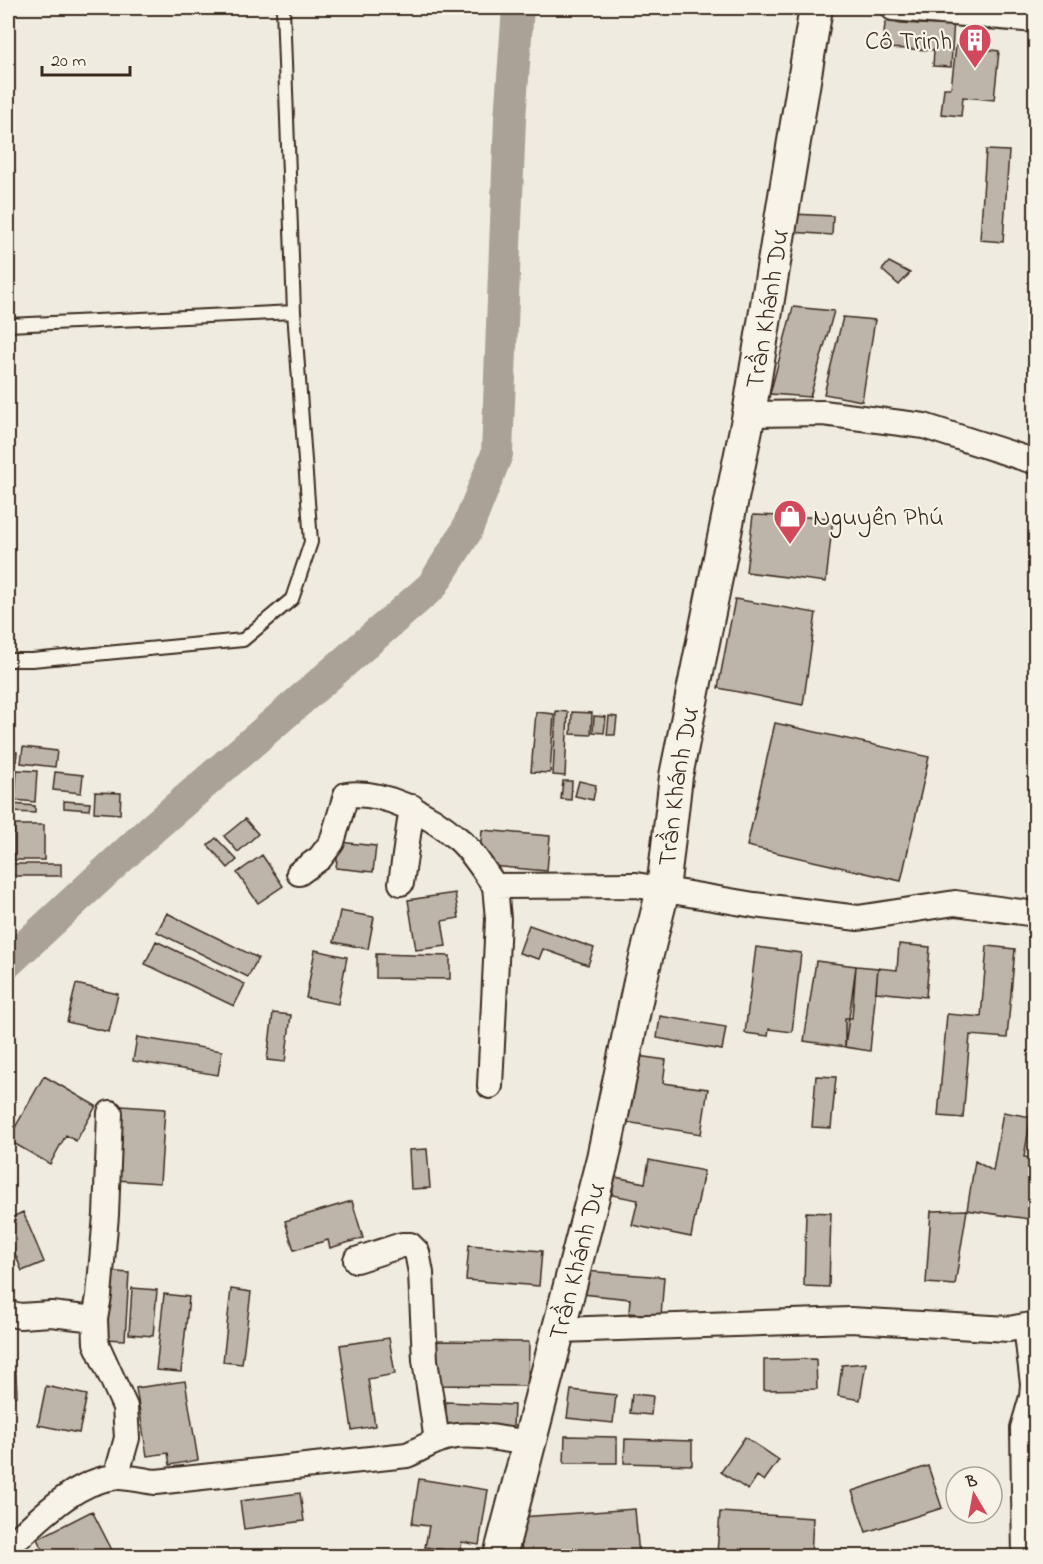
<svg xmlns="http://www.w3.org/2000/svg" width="1043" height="1564" font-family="'Indie Flower',sans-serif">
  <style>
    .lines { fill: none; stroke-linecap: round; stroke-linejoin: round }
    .canal { stroke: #aaa296; stroke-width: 32 }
    .building { fill: #bdb5aa; stroke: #3b2a1e; stroke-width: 1.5 }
    .service-casing { stroke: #3b2a1e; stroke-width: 16 }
    .minor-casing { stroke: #3b2a1e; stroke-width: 28 }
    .tertiary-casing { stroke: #3b2a1e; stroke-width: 36 }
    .service { stroke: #f7f3e8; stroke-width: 12 }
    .minor { stroke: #f7f3e8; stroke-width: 24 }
    .tertiary { stroke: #f7f3e8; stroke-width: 32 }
    .labels { text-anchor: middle; stroke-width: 4.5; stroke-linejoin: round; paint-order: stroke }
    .poi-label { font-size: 26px; fill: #3b2a1e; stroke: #f7f3e8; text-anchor: end }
    .street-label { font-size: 26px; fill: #3b2a1e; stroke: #f7f3e8 }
  </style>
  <rect width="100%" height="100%" fill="#efebe0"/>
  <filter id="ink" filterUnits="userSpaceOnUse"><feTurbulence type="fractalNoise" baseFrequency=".0167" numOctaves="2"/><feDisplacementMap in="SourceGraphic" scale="12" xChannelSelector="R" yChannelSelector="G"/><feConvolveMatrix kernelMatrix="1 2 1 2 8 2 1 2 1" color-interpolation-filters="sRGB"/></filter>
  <g filter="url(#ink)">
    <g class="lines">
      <!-- canal -->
      <path class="canal" d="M8,962L153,828L432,586L466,532L497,454L510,119L518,8"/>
    </g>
    <!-- building -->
    <path class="building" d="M937,18L954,19L951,67L933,66L934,50L883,48L885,22L937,25Z
      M956,46L999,51L994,100L963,97L961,116L941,114L944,88H951Z
      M986,150L1009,151L1003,242L980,240Z
      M793,214L833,216L832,235L792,232Z
      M889,262L910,273L899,285L882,270Z
      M793,307L834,311L810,397L770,394Z
      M843,317L875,320L862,401L824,394Z
      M753,515L833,518L826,582L746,572Z
      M735,599L816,613L803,705L718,688Z
      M556,711L568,712L565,776L553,775Z
      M536,712L554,714L550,773L531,772Z
      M572,712L592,713L591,735L571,734Z
      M594,716L606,717L604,733L593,732Z
      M609,716L617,717L615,735H607Z
      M775,723L929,757L901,881L747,846Z
      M23,747L57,751L55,767L21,763Z
      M8,752H17L16,765L8,764Z
      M8,769H15L13,797H8Z
      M17,770L37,771L35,802L15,800Z
      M55,772L83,775L81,793L53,790Z
      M563,781H572L571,800L561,799Z
      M579,781L596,785L593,800L575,796Z
      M95,792L121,793L120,814L94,812Z
      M8,799L12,800L10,822H8Z
      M64,801L90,803L89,810L64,808Z
      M12,804L35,806V813L12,812Z
      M245,819L258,834L238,852L224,836Z
      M14,825H44V860H14Z
      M482,830L550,836L547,871L479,865Z
      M216,838L237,860L228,868L208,845Z
      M339,842L376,846L373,872L336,868Z
      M262,855L283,886L258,903L237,873Z
      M11,864H61V876H11Z
      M455,893L459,918L442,921L446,946L416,950L408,900Z
      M340,911L374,917L368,949L334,942Z
      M167,913L258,958L248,977L157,932Z
      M529,925L594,948L588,965L543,949L539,959L519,953Z
      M156,941L245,984L234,1006L145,964Z
      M899,944L930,947L926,997L876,992L878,968L897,970Z
      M987,946L1015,949L1007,1038L970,1035L963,1118L938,1116L947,1014L981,1017Z
      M756,947L801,953L792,1032L769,1029L768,1036L745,1033Z
      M315,950L347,957L338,1004L306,998Z
      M376,954L450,956V979L376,978Z
      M816,961L856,966L845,1047L804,1041Z
      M856,966L878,968L870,1051L845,1047V1018H852Z
      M76,984L118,994L109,1032L67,1022Z
      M273,1013L291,1015L285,1062L267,1060Z
      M660,1016L726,1027L722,1050L657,1038Z
      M137,1037L222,1051L218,1075L133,1061Z
      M630,1055L666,1060L663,1083L708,1089L701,1134L619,1121Z
      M44,1076L96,1106L76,1141L66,1135L50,1164L8,1140Z
      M816,1076L836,1077L831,1128L812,1127Z
      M121,1106L165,1109L160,1183L116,1180Z
      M1003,1112L1031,1117L1024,1157L1036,1159V1220L967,1210L975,1161L993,1171Z
      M427,1149L430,1188L411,1189L409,1150Z
      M649,1160L704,1171L691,1237L632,1225L638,1200L612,1195L615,1177L645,1183Z
      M352,1201L363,1238L330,1248L328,1240L294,1250L285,1221Z
      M967,1210L955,1285L926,1283L931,1211Z
      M23,1212L44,1262L22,1271L8,1236V1219Z
      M806,1212L831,1213L829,1287L804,1286Z
      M469,1245L542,1251L539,1286L466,1280Z
      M106,1271L129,1273L125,1340L102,1339Z
      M584,1271L664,1277L661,1316L629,1313L630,1299L582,1294Z
      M132,1288L157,1290L153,1336L129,1334Z
      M231,1289L251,1292L242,1364L223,1362Z
      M164,1294L189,1297L181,1372L156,1370Z
      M389,1338L395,1374L368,1379L375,1426L352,1430L340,1345Z
      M434,1341L529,1342L528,1386L434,1385Z
      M816,1359L817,1389L764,1390V1360Z
      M866,1363L860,1400L838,1396L842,1365Z
      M16,1373L17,1396L8,1397V1374Z
      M185,1381L198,1460L170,1465L168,1453L147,1456L136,1388Z
      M46,1386L87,1395L79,1433L38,1425Z
      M571,1390L616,1395L613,1423L567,1418Z
      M632,1394L653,1396L651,1415L630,1413Z
      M446,1402L514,1405L513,1428L445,1425Z
      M565,1436L617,1437V1463H564Z
      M745,1437L779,1460L764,1481L757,1476L748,1490L721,1472Z
      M625,1439L692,1441V1465L624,1463Z
      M928,1466L942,1508L866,1532L852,1491Z
      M419,1479L488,1490L479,1545L462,1542L460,1552L425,1547L429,1526L412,1524Z
      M300,1493L304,1521L244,1529L240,1501Z
      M635,1509L639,1556H522L520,1517Z
      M92,1511L115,1556H46L37,1539Z
      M720,1512L813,1518L811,1556L717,1554Z"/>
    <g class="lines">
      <defs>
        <path id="service" d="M8,325L294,312
          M8,660H32L243,640L292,599L311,542L294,312L283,8"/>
        <path id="minor" d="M893,8L1036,20
          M749,414L823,413L924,426L1036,462
          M299,873L320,858L332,842L346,795C383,790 429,814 457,838C472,850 483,870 495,886L636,885L754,905L858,918L955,903L1036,914
          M401,883L412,807
          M490,1086L498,919L495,886
          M110,1113L106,1215L99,1296L95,1319L96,1343L125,1407L127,1438L116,1477
          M356,1260L402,1245H410L417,1252L421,1273L425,1360L437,1441
          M8,1313L20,1316L51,1314L95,1319
          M560,1330L850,1320L1009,1329L1036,1324
          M8,1547C39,1520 72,1482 115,1477C128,1476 144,1481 156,1482L407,1455C421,1449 434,1440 450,1437C473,1432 506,1440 529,1443
          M1025,1556L1023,1428L1032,1397L1033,1384L1026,1326"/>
        <g id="tertiary">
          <path id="s1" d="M500,1556L603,1158L640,982L663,890L676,776L749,414L816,8"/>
        </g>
      </defs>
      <!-- service casing -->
      <use href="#service" class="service-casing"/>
      <!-- minor casing -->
      <use href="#minor" class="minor-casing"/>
      <!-- tertiary casing -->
      <use href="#tertiary" class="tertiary-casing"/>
      <!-- service -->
      <use href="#service" class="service"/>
      <!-- minor -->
      <use href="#minor" class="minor"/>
      <!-- tertiary -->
      <use href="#tertiary" class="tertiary"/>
    </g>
  </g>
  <!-- icons -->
  <defs>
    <symbol id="building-pin" viewBox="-11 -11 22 30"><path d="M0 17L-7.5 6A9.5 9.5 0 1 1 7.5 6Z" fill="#d1495b" stroke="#f7f3e8"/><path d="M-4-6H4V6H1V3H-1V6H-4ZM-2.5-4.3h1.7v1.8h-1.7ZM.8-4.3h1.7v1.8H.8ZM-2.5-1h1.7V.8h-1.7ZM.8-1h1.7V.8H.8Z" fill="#fff"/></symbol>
    <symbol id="shop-pin" viewBox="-11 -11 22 30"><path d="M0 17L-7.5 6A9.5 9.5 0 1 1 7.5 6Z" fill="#d1495b" stroke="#f7f3e8"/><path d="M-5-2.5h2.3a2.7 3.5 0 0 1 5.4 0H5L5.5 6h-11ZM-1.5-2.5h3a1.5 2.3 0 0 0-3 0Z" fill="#fff"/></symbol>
  </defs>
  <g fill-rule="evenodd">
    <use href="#building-pin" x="956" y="21" width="38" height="52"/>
    <use href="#shop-pin" x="771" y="497" width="38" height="52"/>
  </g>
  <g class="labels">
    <!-- poi labels -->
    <g class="poi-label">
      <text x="952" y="49">Cô Trinh</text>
      <text x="813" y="525" text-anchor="start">Nguyên Phú</text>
    </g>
    <!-- street labels -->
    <g class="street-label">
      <text dy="9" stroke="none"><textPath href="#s1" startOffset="1276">Trần Khánh Dư</textPath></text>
      <text dy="9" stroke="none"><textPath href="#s1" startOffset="790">Trần Khánh Dư</textPath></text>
      <text dy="9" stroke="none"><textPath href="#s1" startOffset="304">Trần Khánh Dư</textPath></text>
    </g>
  </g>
  <!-- margin -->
  <rect width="1043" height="1564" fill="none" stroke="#f7f3e8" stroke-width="30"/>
  <rect x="15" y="15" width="1013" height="1534" fill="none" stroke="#3b2a1e" stroke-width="2" filter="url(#ink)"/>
  <!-- north arrow -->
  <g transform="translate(974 1495) rotate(350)"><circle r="28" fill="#f7f3e8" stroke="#aca397" stroke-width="1.5"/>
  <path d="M0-4.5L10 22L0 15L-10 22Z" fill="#d1495b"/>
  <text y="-9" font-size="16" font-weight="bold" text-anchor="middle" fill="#3b2a1e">B</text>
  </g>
  <!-- scale -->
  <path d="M42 66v9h88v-9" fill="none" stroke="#3b2a1e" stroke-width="3"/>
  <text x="51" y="66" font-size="18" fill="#3b2a1e" stroke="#f7f3e8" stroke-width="4.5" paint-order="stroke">20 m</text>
</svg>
